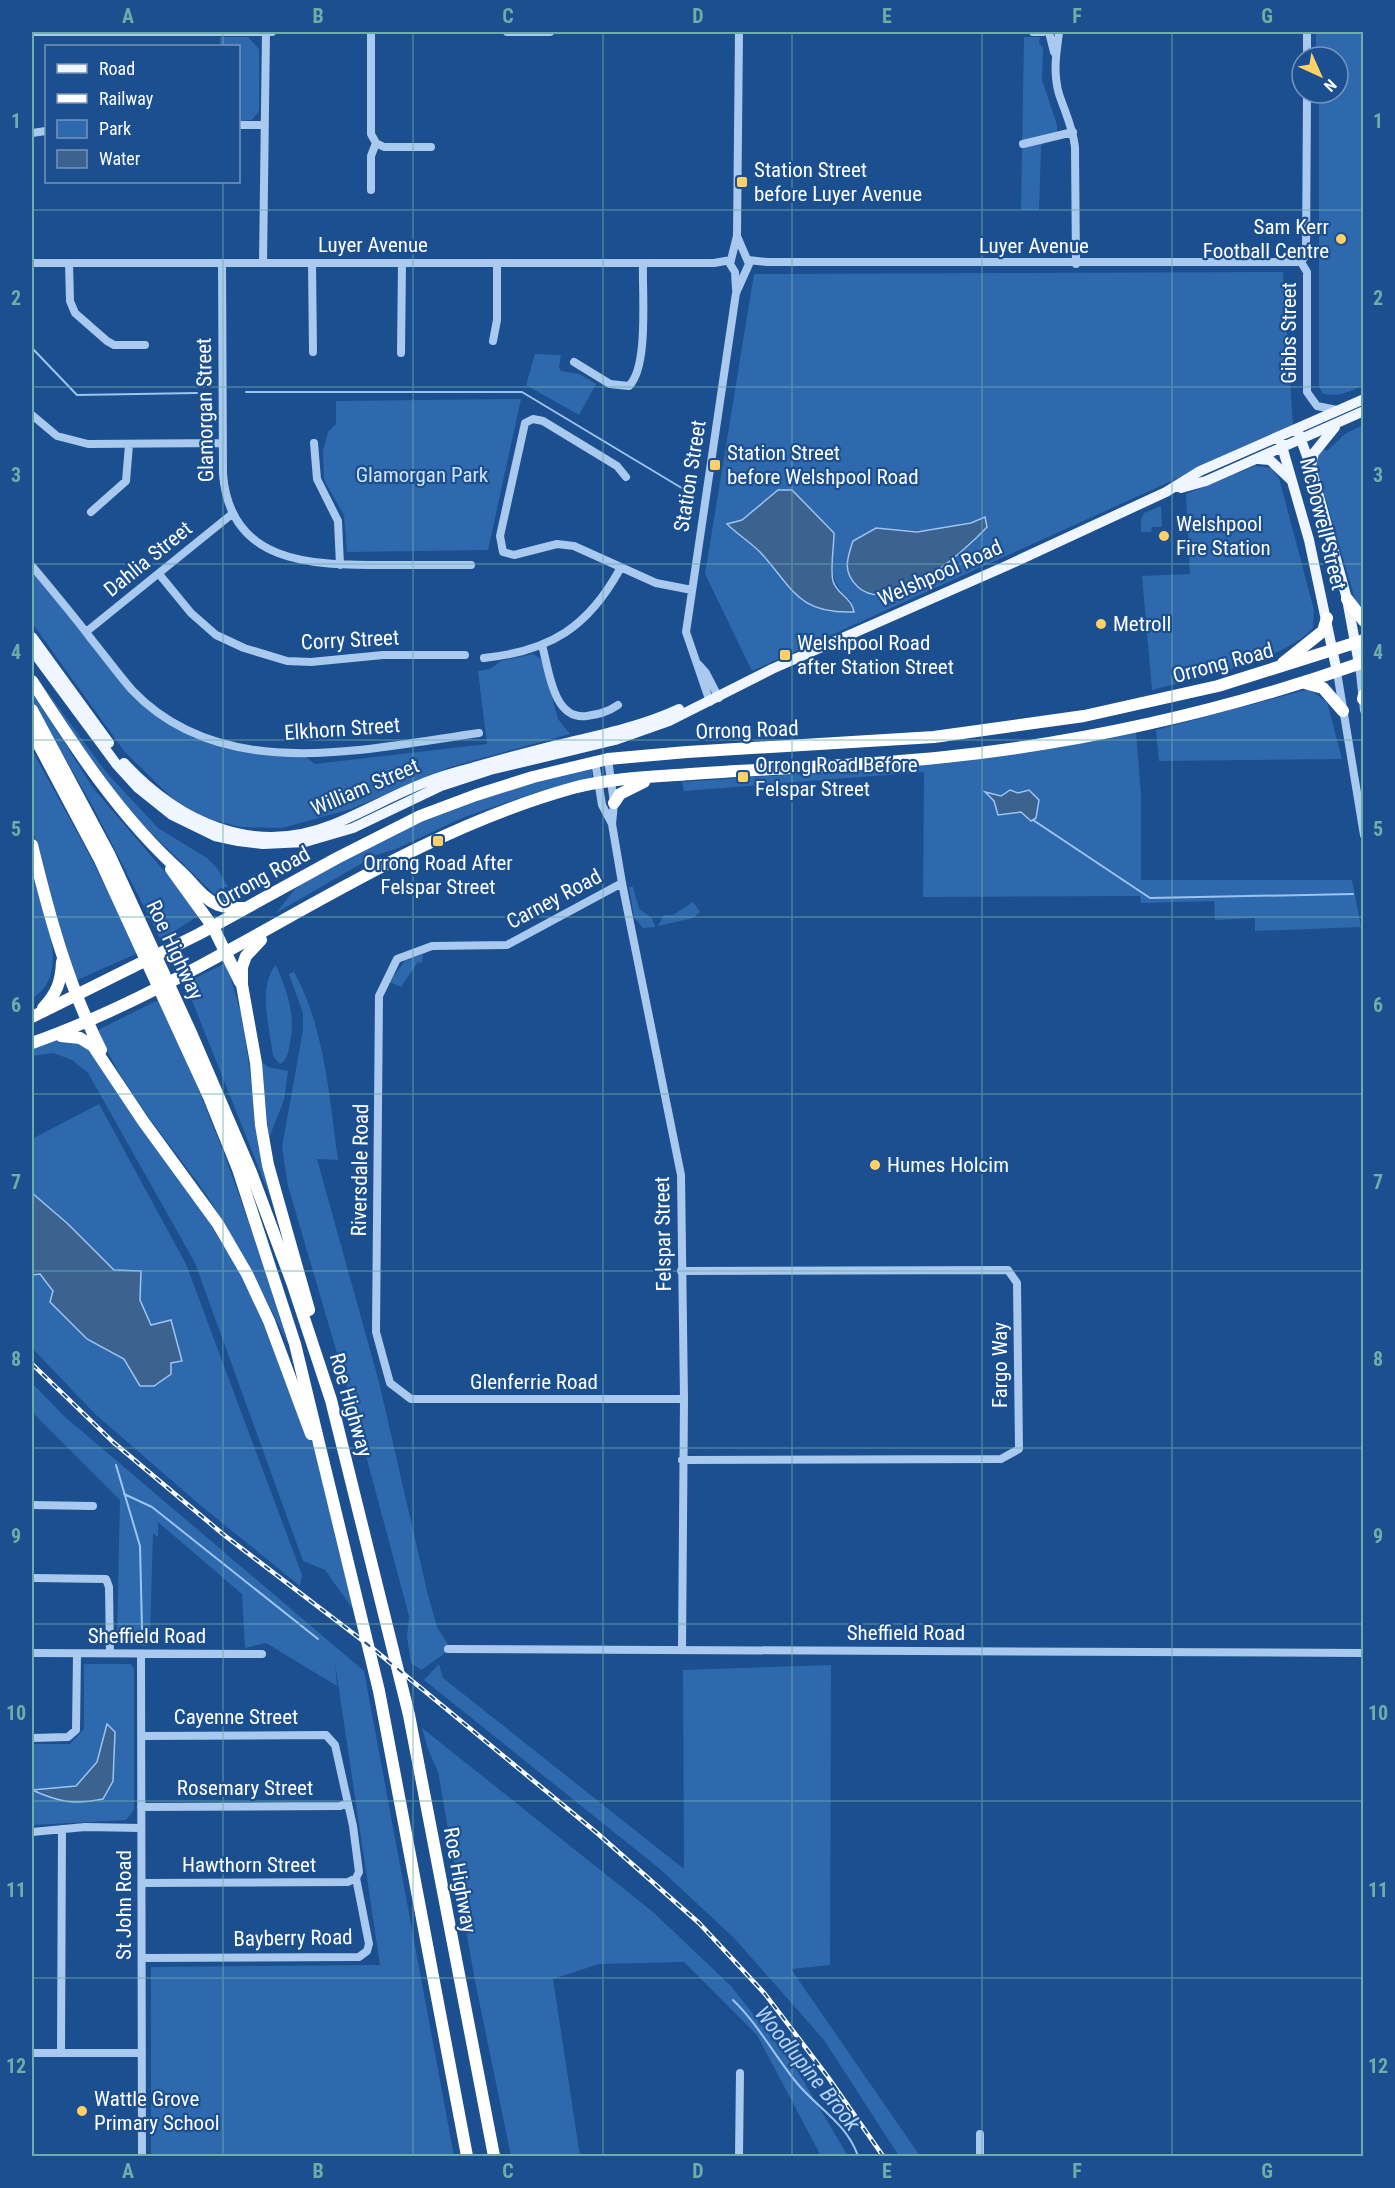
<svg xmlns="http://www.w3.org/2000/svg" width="1395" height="2188" font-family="'Roboto Condensed',sans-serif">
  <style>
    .green { fill: #2e69ad; fill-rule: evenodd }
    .water { fill: #3c6290; stroke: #9cc4f0; stroke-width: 1.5 }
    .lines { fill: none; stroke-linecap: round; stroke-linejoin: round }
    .stream { stroke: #9cc4f0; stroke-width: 2 }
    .minor { stroke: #a9c9ee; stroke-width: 8 }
    .major { stroke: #f0f6ff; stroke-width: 10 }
    .highway { stroke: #fff; stroke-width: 12 }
    .rail-casing { stroke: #fff; stroke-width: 4.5 }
    .rail { stroke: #1b4f8f; stroke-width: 2; stroke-dasharray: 7; stroke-linecap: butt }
    .grid { fill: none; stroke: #6fada8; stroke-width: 1.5; stroke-opacity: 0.55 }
    .poi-dot { fill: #ffd166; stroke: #1b4f8f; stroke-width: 2 }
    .labels { text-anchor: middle; stroke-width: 4.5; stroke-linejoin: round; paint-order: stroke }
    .poi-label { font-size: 21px; fill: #fff; stroke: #1b4f8f; text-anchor: start }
    .street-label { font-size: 21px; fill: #fff; stroke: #1b4f8f }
    .park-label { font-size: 21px; fill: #cfe3fa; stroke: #1b4f8f }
    .water-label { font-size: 22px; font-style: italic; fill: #b5d3f5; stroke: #1b4f8f }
    .neatline { fill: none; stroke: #6fada8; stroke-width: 2 }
    .grid-label { font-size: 20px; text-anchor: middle; font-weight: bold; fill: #6fada8 }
  </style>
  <rect width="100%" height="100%" fill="#1b4f8f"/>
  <!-- green -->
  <path class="green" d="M1316,32H1364L1363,385C1350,392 1337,398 1322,393L1319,386V93H1338V57H1316Z
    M220,37H248L259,49V111L252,120L239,121L238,46H220Z
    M1024,37H1040L1039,43L1043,48L1042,80L1057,125V132L1041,146L1039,210H1021Z
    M1283,272L1293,426L752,671L705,574L754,274ZM778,490L834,533C834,566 825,580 852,601L844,612C789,604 793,588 760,552C750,542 738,534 728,525L742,520ZM984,517L987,527L973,543L929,577L876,528C912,532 950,533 984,517Z
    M535,354L561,355L559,367L561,371L579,374L596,384L579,415L526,385Z
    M521,399L488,550L347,552L344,515L324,480L323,451L328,432L336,424V401Z
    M1363,425V616L1354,596L1316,466L1317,457L1322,448L1327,451L1345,434Z
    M1255,466L1271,468L1279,478L1314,610L1313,628C1282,662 1197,677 1152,690L1142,576L1190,574L1186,494Z
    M1161,506L1162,527H1152L1151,532H1141V519L1144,513Z
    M32,571C82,631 136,715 214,742C246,753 289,740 315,764L487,744L478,671L490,669L501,661L533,654L541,659L558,719L570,734L450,767L351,809L282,828L240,827L205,818L173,799L124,751L32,623Z
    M32,671L106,772L158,828L207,858L217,868L228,887L220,888L215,895L144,826L104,779Z
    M1309,689L1327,702L1342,759L1159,761L1156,730Z
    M32,691L93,788L201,914L161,940L93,807L32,700Z
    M1136,732L1141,795V880H1352L1361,927L1255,931V918L1215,920L1214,901L1141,903L1140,896L923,897L924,772L684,791L682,782L898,767ZM1010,790L1018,793L1031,821L1021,812L1003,813L986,791C996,798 1001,797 1010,790Z
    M32,750L89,854L138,953L77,980L63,948L32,826Z
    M592,767V778L534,793L462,818L396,849L376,855L276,913L295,889L310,877L420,819L492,793Z
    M32,869C41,906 74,974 32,998Z
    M629,887H633L639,909L652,918L655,927L643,928L634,917Z
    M693,902L700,912L693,918L658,926L664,915H673Z
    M423,954L422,963L418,962L401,987L389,982L405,961Z
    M226,963L242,1016L261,1150L281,1224L185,983Z
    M276,965C287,992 296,1014 290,1043C288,1052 288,1060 280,1064L273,1056C270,1029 257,986 276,965Z
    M294,972C325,1028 329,1097 338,1160L317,1159L379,1382L427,1591L437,1627L451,1649L421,1670L411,1663L407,1637L409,1616L354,1411L288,1186L282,1147L303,1030V1013L289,974Z
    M158,1000C212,1111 252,1226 288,1344C261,1289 234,1234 198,1183C162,1133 121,1088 98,1030Z
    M50,1036L80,1038L247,1274L330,1486L363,1623L325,1570L303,1561L195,1263L88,1073L72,1060L53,1053L32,1056V1046Z
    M261,1061L268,1067L288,1071L284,1100L269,1138Z
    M99,1104L186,1264L302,1575L300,1586L200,1505L95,1414L32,1348V1139Z
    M32,1383L64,1416L364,1671L454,2156H151V1967L380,1965L335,1663L337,1686L266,1643L245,1648L242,1594L158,1522V1537L153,1533L150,1638L146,1646L121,1642L117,1636L120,1500L32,1412Z
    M84,1664H131L134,1669V1810L126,1820L32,1825V1744H70L84,1729Z
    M439,1664L443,1678L684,1869L683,1670L831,1665L830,1965L791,1969L920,2156H899L824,2040L734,1938L660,1869L424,1680Z
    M422,1728L653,1912L731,1986L795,2067L848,2156H821L757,2035L684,1962L599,1964L553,1979L580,2156H511L475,1981L438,1772L428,1749Z"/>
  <!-- water -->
  <path class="water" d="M778,490H792L834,533C834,546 830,570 833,581C837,595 851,596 854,612C797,614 793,588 760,552C750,542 737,534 727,524L742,520Z
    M985,517L987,527C965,551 891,617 858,587C842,572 847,559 853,541L876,528L917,532L971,523Z
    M1010,790L1018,793L1029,790L1039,800L1036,818L1031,821L1021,812L998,815L994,801L985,792L1001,796Z
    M32,1193L68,1224L114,1270L141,1271L140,1300L151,1325L171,1320L182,1361L171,1363V1374L154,1386H140L124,1359L87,1339L50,1302L53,1291L40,1274L32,1275Z
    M107,1724L115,1732L113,1781L103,1799C73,1805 59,1802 32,1790L76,1786L97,1762Z"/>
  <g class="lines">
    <!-- stream -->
    <path class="stream" d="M32,348L77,395L197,393
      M246,392H522L685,490
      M1033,820L1150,898L1353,894
      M116,1465L140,1546L142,1629
      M124,1494L152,1507L318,1639
      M733,2000C758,2024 774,2055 796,2082C817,2108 846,2122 858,2156"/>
    <!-- minor -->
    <path class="minor" d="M32,32H272
      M371,32V134L376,143L384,147H431
      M507,32H550
      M1033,32H1043
      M1049,32L1054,52
      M1059,33C1056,54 1053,73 1059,94C1065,112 1073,128 1075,147L1076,264
      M1307,57V32
      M238,125H264
      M32,133L46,131
      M1023,144L1073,132
      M371,190V156L376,143
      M748,260L767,262H1301
      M1301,262L1307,272V392L1317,406L1337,410
      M1301,262L1306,255L1307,93
      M32,263H714L731,260
      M69,263L70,301L75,313L107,341L114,345H145
      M222,263L223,474C230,563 309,565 380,565C410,565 441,565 471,565
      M263,263L266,32
      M312,263L313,352
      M736,289L735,272L730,264L737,236L739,32
      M493,341L497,320V263
      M401,353L402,263
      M574,362L610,384L629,386C649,367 642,292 643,263
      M32,415L57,436L88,444L221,443
      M314,443L317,479L338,521L340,565
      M626,477L617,466L543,421L533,419L525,423L500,536L503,552L514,555L557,544L574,546L656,583L692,590
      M91,512L126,481L129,445
      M32,566C52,590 73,615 92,640C105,656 118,674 132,690C222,785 366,749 479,733
      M159,574L191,613L216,635L244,648L287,661L311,662L383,655H465
      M86,632L232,514
      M542,645C549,670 553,721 587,716C599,714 608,712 618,705
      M484,658C551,651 588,627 620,569
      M698,664L706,673L719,698
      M1359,664L1364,710
      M1337,672L1364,835
      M710,702L686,632L736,293L749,264L737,236
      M608,759L614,803L612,824L622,883L681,1175L684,1399L682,1650
      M595,761L602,805L612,824
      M622,883L507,945L432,946L397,959L379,996L376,1332L390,1383L411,1399H684
      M681,1271L1008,1270L1017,1283L1019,1449L1001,1459L682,1460
      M32,1505L93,1506
      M32,1578L106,1579L109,1587L110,1653
      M448,1649L1364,1653
      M32,1653L262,1654
      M141,1654L142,2156
      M141,1736L326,1735L335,1745L353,1826L359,1872L356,1878L369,1944L367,1951L359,1957L142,1958
      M32,1738L68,1737L76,1730L77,1654
      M141,1807L340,1806L348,1803
      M32,1832L85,1827L141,1828
      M142,1883L348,1882L356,1878
      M32,2053H142
      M61,2053L62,1829
      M739,2156L740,2073
      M980,2156V2134"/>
    <!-- major -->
    <path class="major" d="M1297,429L1311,467L1347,599L1359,664
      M1279,436L1309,540L1337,672
      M1258,459L1270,460L1291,480
      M1311,466L1314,453L1335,427
      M1181,488L1206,481L1364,411
      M32,637L109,743
      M32,650L117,765L137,787L172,815L215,836L238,841L263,844L305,842L353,828L441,786L490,770L615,740L669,721L772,669L1006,566L1166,492L1200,471L1364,399
      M124,763C178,821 252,857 332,825C373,808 410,785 453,773C486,764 520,754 553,746C596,736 640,727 679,709"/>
    <!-- highway -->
    <path class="highway" d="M1347,599L1364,621
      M1283,663L1323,631L1327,618
      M32,681C76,749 120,817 181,872C193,883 202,898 218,905C226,908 236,908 245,908
      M1305,683L1323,688L1343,711
      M1363,699L1364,695
      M32,710L109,854L192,1035L251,1172L293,1285L331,1400L409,1715L494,2156
      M32,732L100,860L209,1097L238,1169L295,1344L379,1691L467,2156
      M614,803L620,794L644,782
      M32,845C49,915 68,985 101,1050
      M171,869L213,927L240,982
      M261,940L246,956L242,967V985L256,1063L261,1125L268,1165L309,1310
      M43,1008C57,993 61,982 62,962
      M32,1017L199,934L337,858L420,816L476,795L533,777L608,759L687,752L934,737L1084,716L1218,686L1364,640
      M61,1036L80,1038L93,1046L143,1121L218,1224L247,1274L269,1321L311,1434
      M32,1043C221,976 378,842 573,788C611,778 652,777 691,774C776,768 861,766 945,757C1088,742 1228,710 1364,662"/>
    <defs>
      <path id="rail" d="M32,1364L113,1442L224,1535L371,1647L597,1833L699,1923L765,1994L828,2077L883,2156"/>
    </defs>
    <!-- rail casing -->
    <use href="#rail" class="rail-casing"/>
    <!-- rail -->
    <use href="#rail" class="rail"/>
  </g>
  <!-- grid -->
  <path class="grid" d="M223,32V46M413,32V2156M603,32V2156M792,32V2156M982,32V2156M1172,32V2156M223,182V2156M32,210H1364M32,387H1364M32,564H1364M32,740H1364M32,917H1364M32,1094H1364M32,1271H1364M32,1448H1364M32,1624H1364M32,1801H1364M32,1978H1364"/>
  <!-- markers -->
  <g class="poi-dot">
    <rect x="736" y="176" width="12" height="12" rx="3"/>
    <circle cx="1341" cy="239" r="6"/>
    <rect x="709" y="459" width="12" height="12" rx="3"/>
    <circle cx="1164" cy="536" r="6"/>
    <circle cx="1101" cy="624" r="6"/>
    <rect x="779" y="649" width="12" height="12" rx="3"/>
    <rect x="737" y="771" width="12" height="12" rx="3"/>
    <rect x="432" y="835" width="12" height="12" rx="3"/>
    <circle cx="875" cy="1165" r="6"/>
    <circle cx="82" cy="2111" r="6"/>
  </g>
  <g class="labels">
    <!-- poi labels -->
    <g class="poi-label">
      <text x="754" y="177">Station Street<tspan x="754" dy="24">before Luyer Avenue</tspan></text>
      <text x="1329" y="234" text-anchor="end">Sam Kerr<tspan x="1329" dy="24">Football Centre</tspan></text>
      <text x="727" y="460">Station Street<tspan x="727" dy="24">before Welshpool Road</tspan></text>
      <text x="1176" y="531">Welshpool<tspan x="1176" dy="24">Fire Station</tspan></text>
      <text x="1113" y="631">Metroll</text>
      <text x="797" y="650">Welshpool Road<tspan x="797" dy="24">after Station Street</tspan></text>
      <text x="755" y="772">Orrong Road Before<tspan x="755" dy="24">Felspar Street</tspan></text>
      <text x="438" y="870" text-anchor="middle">Orrong Road After<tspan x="438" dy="24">Felspar Street</tspan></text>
      <text x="887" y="1172">Humes Holcim</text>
      <text x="94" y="2106">Wattle Grove<tspan x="94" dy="24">Primary School</tspan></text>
    </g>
    <!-- street labels -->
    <g class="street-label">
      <text x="373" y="252">Luyer Avenue</text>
      <text x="1034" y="253">Luyer Avenue</text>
      <text transform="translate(1289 333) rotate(-90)" y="7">Gibbs Street</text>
      <text transform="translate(205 410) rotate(-91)" y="7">Glamorgan Street</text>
      <text transform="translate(690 476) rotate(-81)" y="7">Station Street</text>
      <text transform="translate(1323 524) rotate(76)" y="7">McDowell Street</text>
      <text transform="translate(148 559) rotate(-39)" y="7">Dahlia Street</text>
      <text transform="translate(940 573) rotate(-24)" y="7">Welshpool Road</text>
      <text transform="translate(350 640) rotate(-3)" y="7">Corry Street</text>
      <text transform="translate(1223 663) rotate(-15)" y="7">Orrong Road</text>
      <text transform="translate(342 729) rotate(-4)" y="7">Elkhorn Street</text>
      <text transform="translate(747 730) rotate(-2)" y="7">Orrong Road</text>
      <text transform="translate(365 787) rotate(-23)" y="7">William Street</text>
      <text transform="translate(263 877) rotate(-29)" y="7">Orrong Road</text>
      <text transform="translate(554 899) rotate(-28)" y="7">Carney Road</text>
      <text transform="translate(175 950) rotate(65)" y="7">Roe Highway</text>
      <text transform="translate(360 1170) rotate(-89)" y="7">Riversdale Road</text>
      <text transform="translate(663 1234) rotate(-91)" y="7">Felspar Street</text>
      <text transform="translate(1000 1365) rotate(-90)" y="7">Fargo Way</text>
      <text x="534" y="1389">Glenferrie Road</text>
      <text transform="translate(351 1405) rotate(74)" y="7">Roe Highway</text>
      <text x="906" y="1640">Sheffield Road</text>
      <text x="147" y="1643">Sheffield Road</text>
      <text x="236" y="1724">Cayenne Street</text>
      <text x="245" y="1795">Rosemary Street</text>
      <text x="249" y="1872">Hawthorn Street</text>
      <text transform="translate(460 1880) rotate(80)" y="7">Roe Highway</text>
      <text transform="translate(124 1905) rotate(-90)" y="7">St John Road</text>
      <text transform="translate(293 1938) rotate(-1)" y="7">Bayberry Road</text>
    </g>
    <!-- park labels -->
    <g class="park-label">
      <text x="422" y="482">Glamorgan Park</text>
    </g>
    <!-- water labels -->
    <g class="water-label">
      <text transform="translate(808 2068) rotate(51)" y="8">Woodlupine Brook</text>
    </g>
  </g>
  <!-- border -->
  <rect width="1395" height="2188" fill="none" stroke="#1b4f8f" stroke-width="66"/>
  <!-- legend -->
  <rect x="45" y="45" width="195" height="138" fill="#1b4f8f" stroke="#7695bc" stroke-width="1.5"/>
  <rect x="57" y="64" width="30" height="9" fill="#f0f6ff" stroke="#7695bc" stroke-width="1.5"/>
  <text x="99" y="75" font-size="18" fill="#ffffff">Road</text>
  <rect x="57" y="94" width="30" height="9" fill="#ffffff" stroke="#7695bc" stroke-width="1.5"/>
  <text x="99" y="105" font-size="18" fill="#ffffff">Railway</text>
  <rect x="57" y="120" width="30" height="18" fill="#2e69ad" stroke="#7695bc" stroke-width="1.5"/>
  <text x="99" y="135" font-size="18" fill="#ffffff">Park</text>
  <rect x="57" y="150" width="30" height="18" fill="#3c6290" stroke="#7695bc" stroke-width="1.5"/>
  <text x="99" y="165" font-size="18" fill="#ffffff">Water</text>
  <!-- north arrow -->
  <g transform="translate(1320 75) rotate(135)"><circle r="28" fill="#1b4f8f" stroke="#7695bc" stroke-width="1.5"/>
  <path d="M0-4.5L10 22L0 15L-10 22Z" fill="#ffd166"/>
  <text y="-9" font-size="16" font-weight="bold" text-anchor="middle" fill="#ffffff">N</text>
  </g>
  <rect x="33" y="33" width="1329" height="2122" class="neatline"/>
  <g class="grid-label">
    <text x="128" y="23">A</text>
    <text x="318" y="23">B</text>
    <text x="508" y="23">C</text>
    <text x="698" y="23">D</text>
    <text x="887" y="23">E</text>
    <text x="1077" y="23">F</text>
    <text x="1267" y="23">G</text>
    <text x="16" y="128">1</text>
    <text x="1378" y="128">1</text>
    <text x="16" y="305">2</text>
    <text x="1378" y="305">2</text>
    <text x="16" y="482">3</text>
    <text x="1378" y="482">3</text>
    <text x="16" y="659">4</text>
    <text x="1378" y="659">4</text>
    <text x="16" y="836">5</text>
    <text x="1378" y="836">5</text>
    <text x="16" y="1012">6</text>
    <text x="1378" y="1012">6</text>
    <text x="16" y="1189">7</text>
    <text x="1378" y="1189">7</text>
    <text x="16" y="1366">8</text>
    <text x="1378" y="1366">8</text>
    <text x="16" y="1543">9</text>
    <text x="1378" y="1543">9</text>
    <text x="16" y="1720">10</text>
    <text x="1378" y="1720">10</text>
    <text x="16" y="1897">11</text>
    <text x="1378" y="1897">11</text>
    <text x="16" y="2073">12</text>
    <text x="1378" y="2073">12</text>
    <text x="128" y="2178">A</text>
    <text x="318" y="2178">B</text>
    <text x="508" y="2178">C</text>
    <text x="698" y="2178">D</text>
    <text x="887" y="2178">E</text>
    <text x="1077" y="2178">F</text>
    <text x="1267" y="2178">G</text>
  </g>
</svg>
